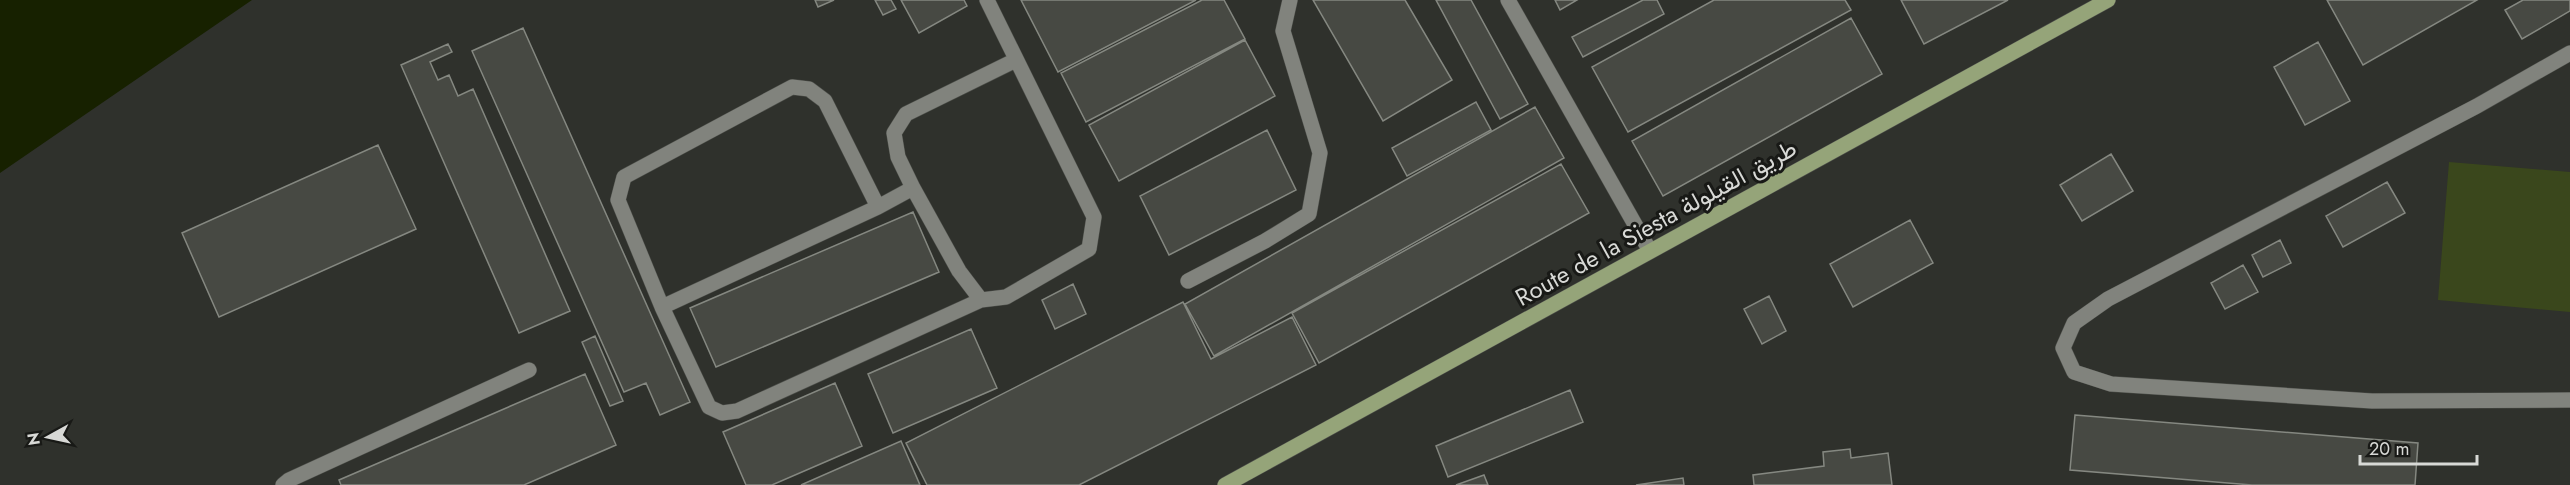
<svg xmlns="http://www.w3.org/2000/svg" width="2570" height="485" font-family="Jost,Vazirmatn,sans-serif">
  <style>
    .green { fill: #3a471c }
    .water { fill: #172100 }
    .building { fill: #474943; stroke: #858881; stroke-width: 1.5 }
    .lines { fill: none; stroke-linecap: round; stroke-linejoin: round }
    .minor-casing { stroke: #4d4f4a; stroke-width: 16 }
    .major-casing { stroke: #4d4f4a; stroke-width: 16 }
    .minor { stroke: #81837d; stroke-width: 15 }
    .major { stroke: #95a479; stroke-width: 15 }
    .labels { text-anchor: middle; stroke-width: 6; stroke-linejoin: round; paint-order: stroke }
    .street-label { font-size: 24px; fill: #d8d9d6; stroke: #181916 }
  </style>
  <rect width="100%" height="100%" fill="#2f312c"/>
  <!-- green -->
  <path class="green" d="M2449,162L2570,172V312L2438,300Z"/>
  <!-- water -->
  <path class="water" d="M0,0H252L0,173Z"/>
  <!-- building -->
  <path class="building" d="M815,0H834L818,7Z
    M875,0H891L896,9L883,15Z
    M901,0H964L967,6L919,33Z
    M1021,0H1196L1058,72Z
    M1202,0H1224L1245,39L1086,122L1061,73Z
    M1313,0H1405L1452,80L1383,121Z
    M1436,0H1471L1528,104L1500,119Z
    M1555,0H1577L1560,10Z
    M1643,0H1657L1664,14L1583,57L1572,37Z
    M1714,0H1845L1851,10L1628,132L1592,67Z
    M1901,0H2008L1924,44Z
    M2327,0H2477L2363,65Z
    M2523,0H2570V11L2522,39L2505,10Z
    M1851,18L1882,74L1663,196L1632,141Z
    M523,28L690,402L660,415L646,383L624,392L472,51Z
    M1245,40L1275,96L1119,181L1089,125Z
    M2318,42L2350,101L2305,125L2274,67Z
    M448,44L452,52L430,62L438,80L449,75L458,96L473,89L570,311L519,333L401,65Z
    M1476,102L1491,130L1407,176L1392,148Z
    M1535,107L1564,158L1214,356L1185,304Z
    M1267,130L1296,190L1169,255L1140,196Z
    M378,145L416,229L219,317L182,233Z
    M2111,154L2133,191L2082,221L2060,185Z
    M1561,164L1589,213L1319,363L1292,313Z
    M2387,182L2405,213L2343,247L2326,216Z
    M913,212L939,272L716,367L690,308Z
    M1910,220L1933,263L1853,307L1830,264Z
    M2280,240L2291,263L2263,277L2252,255Z
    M2243,265L2258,292L2225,309L2211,283Z
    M1073,284L1086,314L1055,329L1042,300Z
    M1769,296L1786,331L1762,344L1744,309Z
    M1183,302L1211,359L1292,317L1316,365L1079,485H927L906,443Z
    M971,329L997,388L893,433L868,374Z
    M595,336L623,401L610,406L582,342Z
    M585,374L616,445L524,485H341L339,480Z
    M835,383L862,446L772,485H746L723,432Z
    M1570,390L1583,422L1448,477L1436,446Z
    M2075,415L2418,443L2415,485H2252L2070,470Z
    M901,441L920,485H801Z
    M1850,449L1851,458L1888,453L1892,485H1754L1753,475L1824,466L1823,452Z
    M1484,475L1488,485H1456Z
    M1683,478L1684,485H1636Z"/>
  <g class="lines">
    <defs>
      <path id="minor" d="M987,0L1094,217L1089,249L1006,297L981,300L959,271L913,188L898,157L894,133L906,114L1016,60
        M1508,0L1650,251
        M2570,53L2477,106L2108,299L2074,323L2063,348L2074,372L2111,384L2372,401L2570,400
        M913,188L878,207L825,101L809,89L792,87L624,177L618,200L662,307L709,407L722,413L737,411L981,300
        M1188,281L1265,241L1309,214L1320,153L1283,31L1290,0
        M662,307L878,207
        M283,485L289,480L529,370"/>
      <path id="major" d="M1225,485L2108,0"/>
    </defs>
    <!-- minor casing -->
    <use href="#minor" class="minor-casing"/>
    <!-- major casing -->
    <use href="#major" class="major-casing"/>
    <!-- minor -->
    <use href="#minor" class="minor"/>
    <!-- major -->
    <use href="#major" class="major"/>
  </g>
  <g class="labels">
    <!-- street labels -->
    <g class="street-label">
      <text transform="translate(1656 223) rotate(-29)" y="8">Route de la Siesta طريق القيلولة</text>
    </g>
  </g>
  <!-- north arrow -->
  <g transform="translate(48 437) rotate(262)" stroke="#181916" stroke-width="4.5" paint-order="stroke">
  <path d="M0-4.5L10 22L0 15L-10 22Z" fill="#d8d9d6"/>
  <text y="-9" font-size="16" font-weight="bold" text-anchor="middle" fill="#d8d9d6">N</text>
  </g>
  <!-- scale -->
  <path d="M2360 455v9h117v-9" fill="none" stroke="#d8d9d6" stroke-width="3"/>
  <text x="2369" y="455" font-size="18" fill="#d8d9d6" stroke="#181916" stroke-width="4.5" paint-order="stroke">20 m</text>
</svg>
